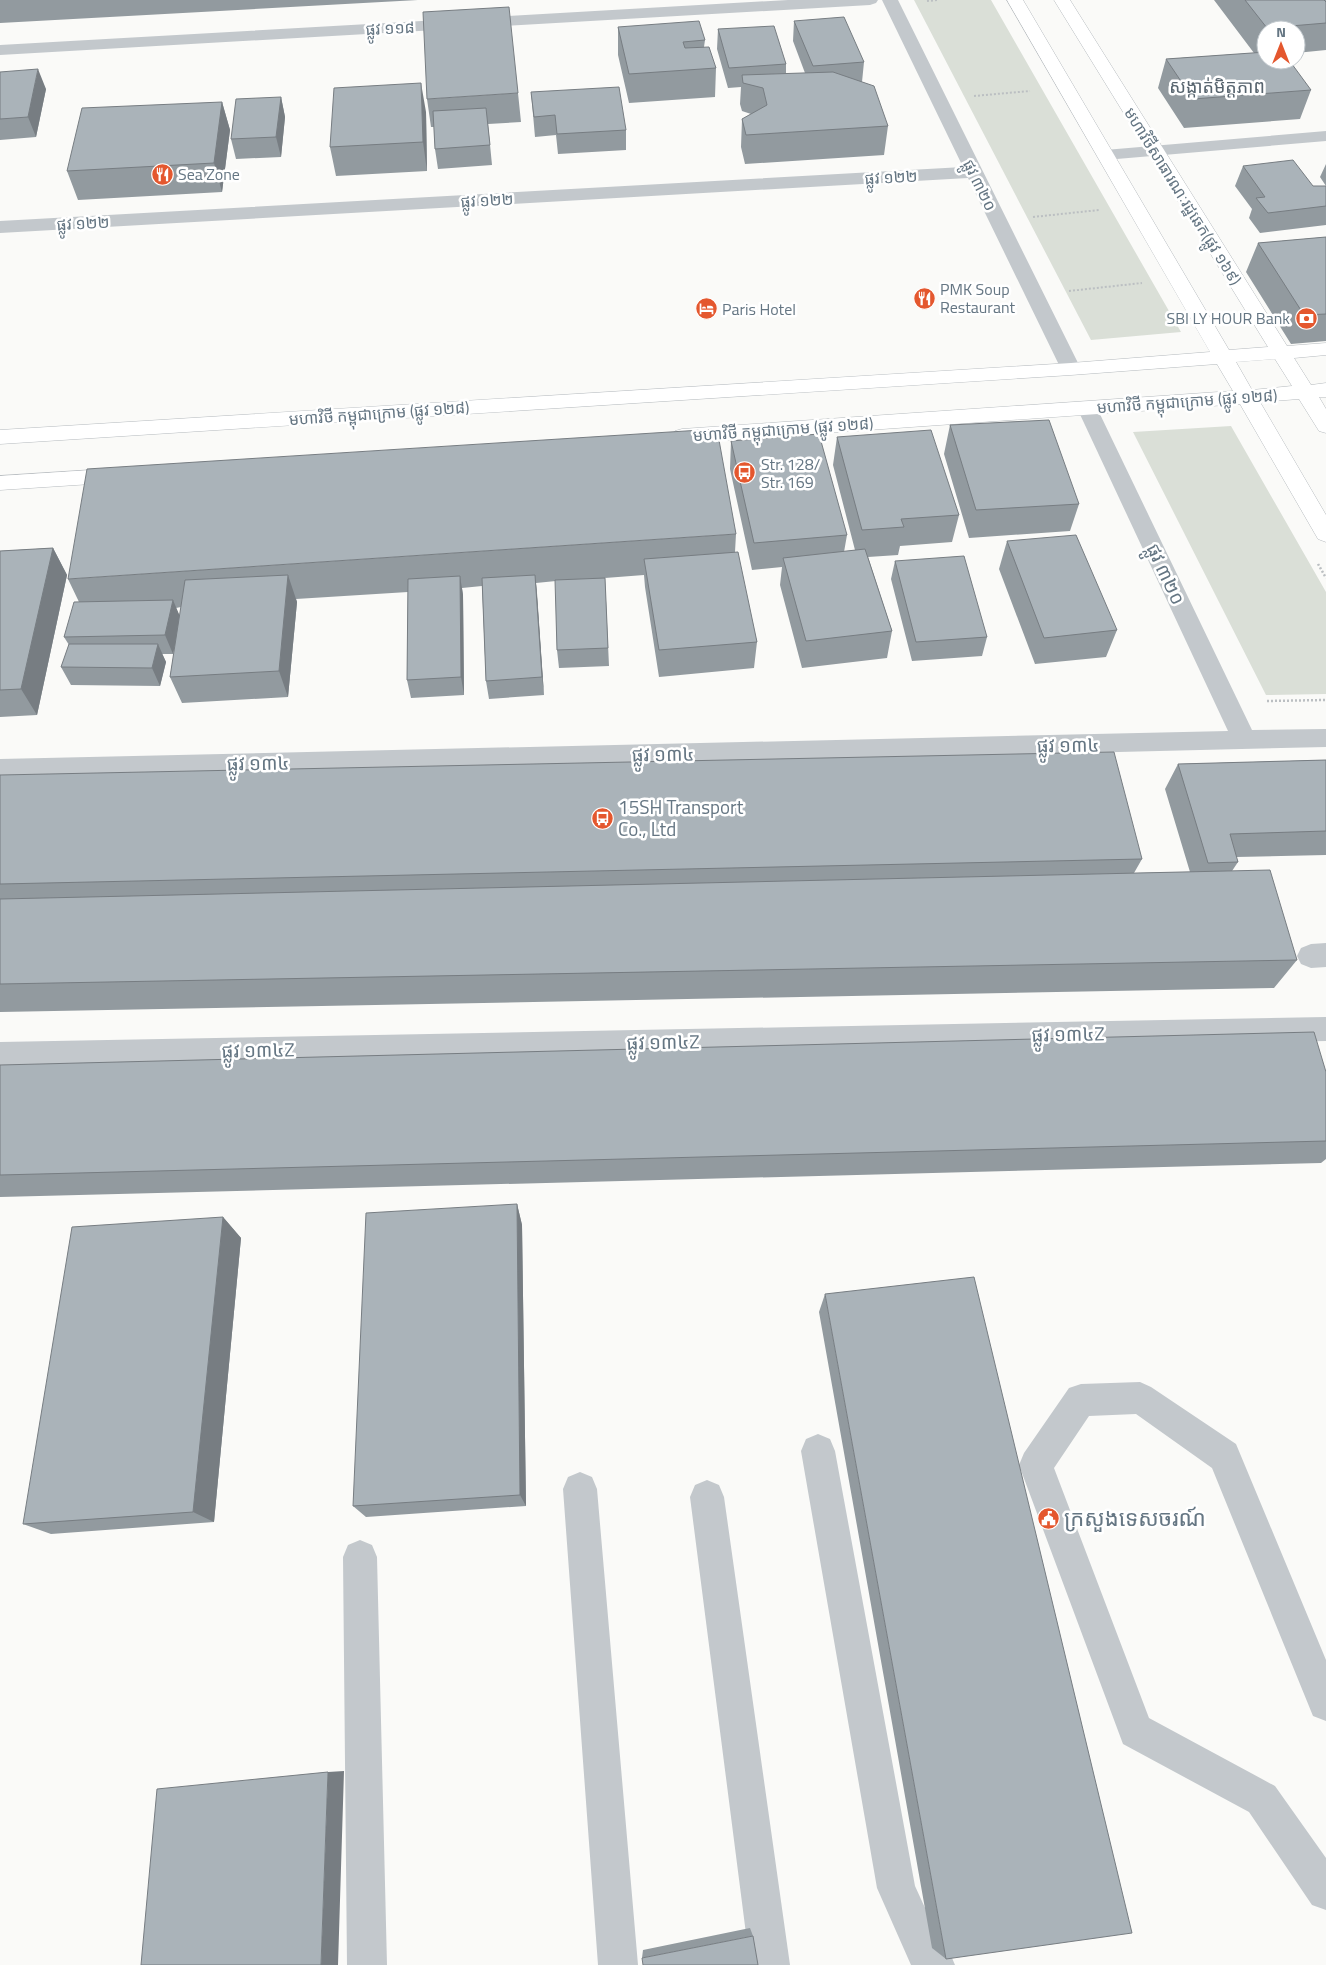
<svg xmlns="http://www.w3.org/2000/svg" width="1326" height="1965" font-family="'Titillium Web','Noto Sans Khmer',sans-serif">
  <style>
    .green { fill: #dadfd7 }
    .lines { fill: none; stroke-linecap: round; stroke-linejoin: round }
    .major-casing { stroke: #b5babe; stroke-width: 1 }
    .path-far1 { stroke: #bbbfc2; stroke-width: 2; stroke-dasharray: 2 2; stroke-linecap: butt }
    .path { stroke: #bbbfc2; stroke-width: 2.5; stroke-dasharray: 2 2; stroke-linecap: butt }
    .minor { fill: #c3c8cc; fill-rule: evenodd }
    .major { fill: #fff; fill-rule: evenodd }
    .wall { fill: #929a9f; fill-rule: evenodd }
    .shaded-wall { fill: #777d82 }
    .building { fill: #aab3b9; stroke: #777d82 }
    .labels { text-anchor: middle; stroke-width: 5; stroke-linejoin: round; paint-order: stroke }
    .far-street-label { font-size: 16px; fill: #657683; stroke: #fff }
    .far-poi-label { font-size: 16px; fill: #657683; stroke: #fff; text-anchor: start }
    .far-quarter-label { font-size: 18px; fill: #57646e; stroke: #fff }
    .street-label { font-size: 19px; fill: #657683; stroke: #fff }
    .poi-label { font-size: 19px; fill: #657683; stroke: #fff; text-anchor: start }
    .near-poi-label { font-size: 22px; fill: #657683; stroke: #fff; text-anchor: start }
  </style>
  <rect width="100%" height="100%" fill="#fafaf8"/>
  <!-- green -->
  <path class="green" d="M914,0H991L1181,332L1091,340Z
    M1231,426L1326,592V694L1266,695L1133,432Z"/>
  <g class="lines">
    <defs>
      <path id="major" d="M1007,0H1023L1229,350L1268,347L1054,0H1070L1287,346L1326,343V355L1294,358L1311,385L1326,383V397H1319L1326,409V433L1319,431L1299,399L1260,402L1326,515V542L1318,539L1240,404L682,443L675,441L672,436L675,431L682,429L1233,391L1217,364L1071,375L0,444V430L1071,363L1210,352ZM1275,359L1292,386L1252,390L1236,362Z
        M122,468L130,470L133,475L130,480L122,482L0,490V476Z"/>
    </defs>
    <!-- major casing -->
    <use href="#major" class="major-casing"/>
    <!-- path-far1 -->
    <path class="path-far1" d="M927,1L938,0
      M974,96L1030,91
      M1033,217L1099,210
      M1069,291L1142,283"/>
    <!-- path -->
    <path class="path" d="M1318,564L1326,578
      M1267,701L1326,700"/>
    <!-- minor -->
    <path class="minor" d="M788,0H878L876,3L870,5L0,55V45Z
      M882,0H898L1081,369L1078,374L1071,375L1064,374L1061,369L968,178L0,233V221L963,167Z
      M1326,131V141L1105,160L1099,159L1096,155L1099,151L1105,150Z
      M1087,401L1094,403L1097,408L1252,730L1326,729V747L0,779V759L1228,731L1077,408L1080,403Z
      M1326,943V967L1311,968L1301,964L1297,956L1301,948L1311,944Z
      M1326,1017V1041L0,1068V1042Z
      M1140,1382L1151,1387L1236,1444L1326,1660V1721L1313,1716L1212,1468L1136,1414L1089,1416L1054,1468L1149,1718L1275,1786L1326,1858V1910L1312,1905L1249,1812L1123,1744L1019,1465L1024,1453L1069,1388L1081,1384Z
      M818,1434L830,1439L835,1451L915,1886L941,1943L949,1951L955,1965H911L877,1888L801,1451L806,1439Z
      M580,1472L592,1477L597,1489L638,1965H598L563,1489L568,1477Z
      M707,1480L719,1485L724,1497L790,1965H750L690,1497L695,1485Z
      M360,1540L372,1545L377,1557L387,1965H347L343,1557L348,1545Z"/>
    <!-- major -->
    <use href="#major" class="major"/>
  </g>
  <!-- wall -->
  <path class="wall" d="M0,0H418L0,23Z
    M1214,0H1326V50L1296,53V30H1266V60L1311,90L1300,119L1184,128L1158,88L1166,59L1254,53Z
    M794,21L864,62L862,82L888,126L884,155L745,164L741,147L742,119L751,114L742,111L740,104L741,87L728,88L717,49L718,29L786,64V74L805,73L793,41Z
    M618,27L705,40L704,47L716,68L715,97L629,103L618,55Z
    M0,72L46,89L36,137L0,140Z
    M531,92L626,130V150L558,154L556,135L535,137Z
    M518,93L521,122L488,124L492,165L438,169L435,149L434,127H431L427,99Z
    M281,97L285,117L281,157L236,159L231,139Z
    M222,102L230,130L222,192L78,200L67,171Z
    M426,112L427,171L336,176L330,147Z
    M1326,164V186L1320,177Z
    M1243,166L1313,186H1326V225L1260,233L1249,218L1252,209L1235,186Z
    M1326,237V341L1291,344L1246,272L1258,243Z
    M950,425L1079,504L1070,531L969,538L944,454Z
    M837,437L959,515L952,542L900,546L898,555L868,557L892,631L887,658L802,668L780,585L782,567L752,570L730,469L731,441L847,535L844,552L855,550L833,465Z
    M736,534L735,552L757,642L754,668L659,677L645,587L644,575L605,578L609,666L559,668L557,650L556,581L536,583L544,695L489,699L486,681L482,586L462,588L463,595L464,695L411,698L407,680L408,592L296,599L297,602L288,697L182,703L170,677L176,640L173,654H162L166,662L160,686L71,685L61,667L69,645L64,637L79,602L68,579ZM181,607L180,617L176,608Z
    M1007,541L1117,630L1106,657L1035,664L999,569Z
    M53,548L67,575L37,715L0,717V551Z
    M895,561L987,637L982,656L912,661L891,579Z
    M1326,760V855L1236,857L1238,862L1232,871L1297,960L1274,988L0,1012V775L1142,859L1134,873L1190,872L1165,789L1178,764Z
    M0,1065L1326,1072V1159L1321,1163L0,1197Z
    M517,1204L522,1225L526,1506L366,1517L353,1506Z
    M223,1217L241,1238L214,1522L51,1534L23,1524Z
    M825,1294L946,1959L932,1948L819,1312Z
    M750,1928L753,1936L642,1958L643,1950Z"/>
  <!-- shaded-wall -->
  <path class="shaded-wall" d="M38,69L46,89L36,137L28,117Z
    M421,83L426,112L427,171L423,142Z
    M281,97L285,117L281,157L276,137Z
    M222,102L230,130L222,192L214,163Z
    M53,548L67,575L37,715L21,689Z
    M288,575L297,602L288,697L279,671Z
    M535,575L537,593L544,695L542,677Z
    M460,576L463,595L464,695L461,677Z
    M173,600L181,619L173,654L165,635Z
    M158,644L166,662L160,686L152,668Z
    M517,1204L522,1225L526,1506L520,1495Z
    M223,1217L241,1238L214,1522L193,1512Z
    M344,1771L338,1965H321L328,1772Z"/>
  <!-- building -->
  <path class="building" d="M1245,0H1324L1326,2V23L1267,28Z
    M509,7L518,93L427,99L423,12Z
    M844,17L864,62L813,66L794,21Z
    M699,21L705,40L683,42L685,48L709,47L716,68L629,74L618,27Z
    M774,26L786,64L729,68L718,29Z
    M1266,52V60H1289L1311,90L1193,99L1166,59Z
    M38,69L28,117L0,119V72Z
    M833,72L874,86L888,126L746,135L742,119L767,105L763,88L743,83L742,75Z
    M421,83L423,142L330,147L334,88Z
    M619,87L626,130L557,134L555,115L534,117L531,92Z
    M281,97L276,137L231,139L236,99Z
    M222,102L214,163L67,171L82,108Z
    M486,108L490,145L435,149L433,111Z
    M1293,160L1313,186H1326V206L1268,213L1256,198L1265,197L1243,166Z
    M1326,237V314L1304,315L1258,243Z
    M1049,420L1079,504L976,510L950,425Z
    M717,429L736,534L68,579L87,469Z
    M931,430L959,515L901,519L904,527L862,530L837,437Z
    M819,434L847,535L754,543L731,441Z
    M1076,535L1117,630L1044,638L1007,541Z
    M53,548L21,689L0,690V551Z
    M865,549L892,631L806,641L783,558Z
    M738,552L757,642L659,650L644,559Z
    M964,556L987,637L916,642L895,561Z
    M288,575L279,671L170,677L185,580Z
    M535,575L542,677L486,681L482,578Z
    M460,576L461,677L407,680L408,579Z
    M605,578L608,648L557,650L555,580Z
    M173,600L165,635L64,637L74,602Z
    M69,644H158L152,668L61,667Z
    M1114,752L1142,859L0,884V775Z
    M1326,760V831L1230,834L1238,862L1208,863L1178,764Z
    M1270,870L1297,960L0,984V899Z
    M1314,1032L1326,1072V1141L0,1175V1065Z
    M517,1204L520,1495L353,1506L366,1213Z
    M223,1217L193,1512L23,1524L72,1227Z
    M974,1277L1132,1933L946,1959L825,1294Z
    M328,1772L321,1965H141L157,1789Z
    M753,1936L758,1965H643L642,1958Z"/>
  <!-- icons -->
  <defs>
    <symbol id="restaurant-disc" viewBox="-11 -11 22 22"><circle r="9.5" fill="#e4572e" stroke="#fff"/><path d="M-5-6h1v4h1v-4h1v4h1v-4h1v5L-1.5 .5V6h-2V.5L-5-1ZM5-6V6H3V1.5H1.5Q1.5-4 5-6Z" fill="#fff"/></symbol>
    <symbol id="hotel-disc" viewBox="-11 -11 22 22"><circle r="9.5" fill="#e4572e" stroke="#fff"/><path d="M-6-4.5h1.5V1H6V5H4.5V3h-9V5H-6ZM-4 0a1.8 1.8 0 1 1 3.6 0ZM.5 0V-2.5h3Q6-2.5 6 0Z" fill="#fff"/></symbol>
    <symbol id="bank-disc" viewBox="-11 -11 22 22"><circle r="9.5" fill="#e4572e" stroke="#fff"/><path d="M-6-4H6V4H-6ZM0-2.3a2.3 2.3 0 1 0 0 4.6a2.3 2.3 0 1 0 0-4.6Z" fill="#fff"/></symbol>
    <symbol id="bus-disc" viewBox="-11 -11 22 22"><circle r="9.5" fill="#e4572e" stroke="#fff"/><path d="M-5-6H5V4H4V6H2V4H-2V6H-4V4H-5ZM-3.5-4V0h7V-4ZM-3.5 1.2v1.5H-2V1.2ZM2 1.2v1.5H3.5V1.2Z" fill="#fff"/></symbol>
    <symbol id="civic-disc" viewBox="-11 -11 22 22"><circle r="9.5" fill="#e4572e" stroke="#fff"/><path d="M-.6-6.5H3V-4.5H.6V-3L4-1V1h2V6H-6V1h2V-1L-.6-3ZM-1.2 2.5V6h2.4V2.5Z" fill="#fff"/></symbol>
  </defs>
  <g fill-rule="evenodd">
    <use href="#restaurant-disc" x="150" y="162" width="25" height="25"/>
    <use href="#restaurant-disc" x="912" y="286" width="25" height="25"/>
    <use href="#hotel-disc" x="694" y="296" width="25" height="25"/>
    <use href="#bank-disc" x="1294" y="306" width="25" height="25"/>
    <use href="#bus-disc" x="732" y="460" width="25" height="25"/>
    <use href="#bus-disc" x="590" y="806" width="25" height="25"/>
    <use href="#civic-disc" x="1036" y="1506" width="25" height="25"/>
  </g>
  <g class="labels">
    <!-- far-street labels -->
    <g class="far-street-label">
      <text transform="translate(390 28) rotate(-3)" y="6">ផ្លូវ ១១៨</text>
      <text transform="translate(891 177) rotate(-3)" y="6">ផ្លូវ ១២២</text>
      <text transform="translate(980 185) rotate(64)" y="6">ផ្លូវ ៣២០</text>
      <text transform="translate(1183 196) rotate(58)" y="6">មហាវិថីសាធារណៈរដ្ឋឆេក(ផ្លូវ ១៦៩)</text>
      <text transform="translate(487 200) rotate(-3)" y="6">ផ្លូវ ១២២</text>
      <text transform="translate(83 223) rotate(-3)" y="6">ផ្លូវ ១២២</text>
      <text transform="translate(1187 401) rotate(-4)" y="6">មហាវិថី កម្ពុជាក្រោម (ផ្លូវ ១២៨)</text>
      <text transform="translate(379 413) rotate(-4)" y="6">មហាវិថី កម្ពុជាក្រោម (ផ្លូវ ១២៨)</text>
      <text transform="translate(783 429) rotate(-4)" y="6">មហាវិថី កម្ពុជាក្រោម (ផ្លូវ ១២៨)</text>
    </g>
    <!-- far-poi labels -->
    <g class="far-poi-label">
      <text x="178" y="180">Sea Zone</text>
      <text x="940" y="295">PMK Soup<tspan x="940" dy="18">Restaurant</tspan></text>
      <text x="722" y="315">Paris Hotel</text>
      <text x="1290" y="324" text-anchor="end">SBI LY HOUR Bank</text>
      <text x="761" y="470">Str. 128/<tspan x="761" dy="18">Str. 169</tspan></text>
    </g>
    <!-- far-quarter labels -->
    <g class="far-quarter-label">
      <text x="1217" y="93">សង្កាត់មិត្តភាព</text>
    </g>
    <!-- street labels -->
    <g class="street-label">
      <text transform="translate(1166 574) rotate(65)" y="7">ផ្លូវ ៣២០</text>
      <text transform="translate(1068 745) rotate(-1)" y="7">ផ្លូវ ១៣៤</text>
      <text transform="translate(663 754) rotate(-1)" y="7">ផ្លូវ ១៣៤</text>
      <text transform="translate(258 763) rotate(-1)" y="7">ផ្លូវ ១៣៤</text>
      <text transform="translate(1068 1034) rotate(-1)" y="7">ផ្លូវ ១៣៤Z</text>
      <text transform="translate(663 1042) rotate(-1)" y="7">ផ្លូវ ១៣៤Z</text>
      <text transform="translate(258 1050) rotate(-1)" y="7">ផ្លូវ ១៣៤Z</text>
    </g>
    <!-- poi labels -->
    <g class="poi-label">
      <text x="618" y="814">15SH Transport<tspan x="618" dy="22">Co., Ltd</tspan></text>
    </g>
    <!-- near-poi labels -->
    <g class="near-poi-label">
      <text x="1064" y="1526">ក្រសួងទេសចរណ៍</text>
    </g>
  </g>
  <!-- north arrow -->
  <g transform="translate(1281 45)"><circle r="24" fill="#ffffff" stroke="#c1c8cd"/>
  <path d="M0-4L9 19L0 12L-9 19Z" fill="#e4572e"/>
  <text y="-8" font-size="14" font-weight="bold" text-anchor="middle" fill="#657683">N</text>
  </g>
</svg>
